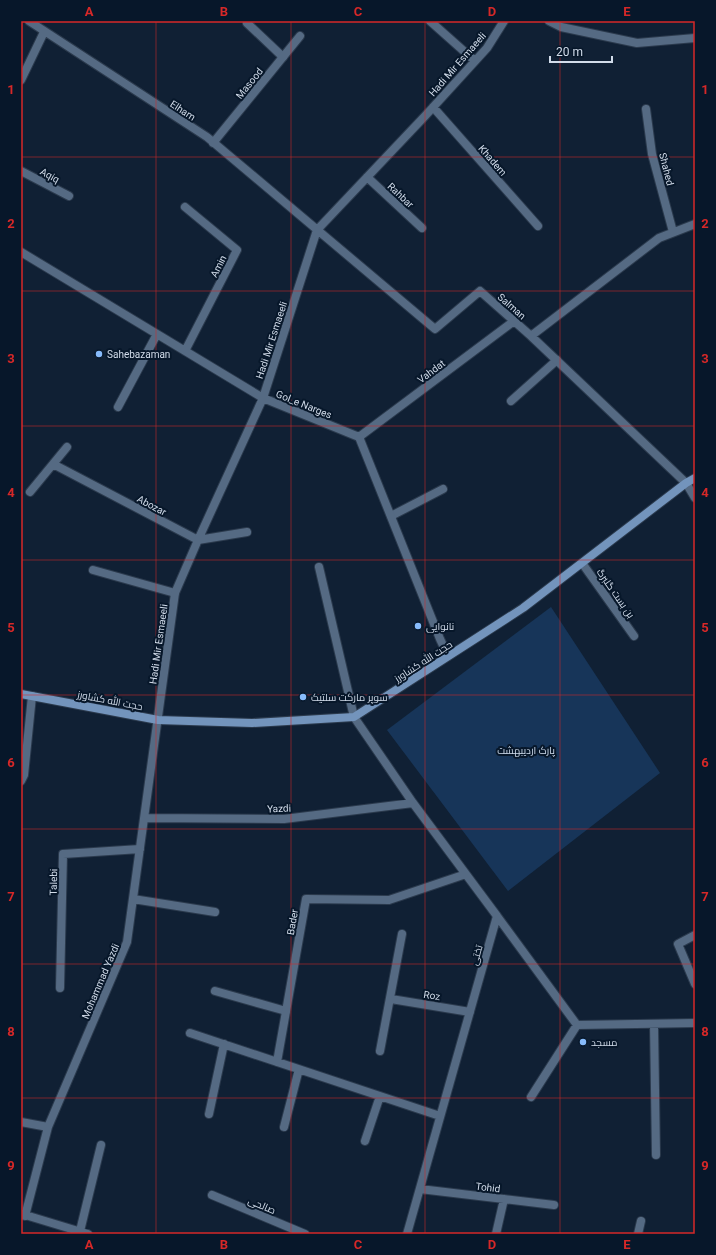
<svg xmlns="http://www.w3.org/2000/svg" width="716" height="1255" font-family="Roboto,Cairo,sans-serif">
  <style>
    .green { fill: #173559 }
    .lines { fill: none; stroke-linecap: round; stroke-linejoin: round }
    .lane-casing { stroke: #2b3a4d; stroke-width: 10 }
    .street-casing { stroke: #2b3a4d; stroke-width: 10 }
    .secondary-casing { stroke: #2b3a4d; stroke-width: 10 }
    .lane { stroke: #556a83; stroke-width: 8 }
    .street { stroke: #556a83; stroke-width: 8 }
    .secondary { stroke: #7394bc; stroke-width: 8 }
    .grid { fill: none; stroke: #d62828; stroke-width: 1; stroke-opacity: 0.55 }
    .poi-dot { fill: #87bbfb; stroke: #07172a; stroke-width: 1.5 }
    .labels { text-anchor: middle; stroke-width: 4; stroke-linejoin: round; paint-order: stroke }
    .street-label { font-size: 10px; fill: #d2dcea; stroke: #07172a }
    .poi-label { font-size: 10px; fill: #d2dcea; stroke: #07172a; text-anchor: start }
    .park-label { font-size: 10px; fill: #d1deef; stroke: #07172a }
    .neatline { fill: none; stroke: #d62828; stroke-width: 1.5 }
    .grid-label { font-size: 13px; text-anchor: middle; font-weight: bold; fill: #d62828 }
  </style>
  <rect width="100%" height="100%" fill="#102034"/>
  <!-- green -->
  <path class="green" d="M551,607L660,773L508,891L387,730Z"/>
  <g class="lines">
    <defs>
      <path id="lane" d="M247,23L283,57
        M511,401L557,360
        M391,516L443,489
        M319,567L354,717
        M93,570L175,593
        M215,991L286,1011"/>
      <path id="street" d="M29,21L207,137L435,329L480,291L531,336L686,483L695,498
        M430,21L475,61
        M549,21L561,27L637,43L695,38
        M21,80L44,32
        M433,107L538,226
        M646,109L652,154L673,232
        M213,143L300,36
        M21,171L69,196
        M367,177L422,228
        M21,252L263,398L359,437L440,639L448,656
        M531,336L659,238L695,224
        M185,351L237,250L185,207
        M118,407L157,334
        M359,437L514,321
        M53,464L198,540L247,532
        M30,492L67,447
        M582,563L634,636
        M354,717L413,803L497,916L407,1234
        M21,781L24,775L32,696
        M145,818L284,819L413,803
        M133,899L215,912
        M497,916L577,1025L695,1023
        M695,935L678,944L695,984
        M60,988L63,854L140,849
        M391,999L470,1012
        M654,1024L656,1155
        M190,1033L440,1116
        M380,1051L402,934
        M277,1062L306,899L389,900L466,874
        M531,1097L577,1025
        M209,1114L224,1044
        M21,1122L48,1127
        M284,1127L299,1069
        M365,1141L380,1096
        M420,1189L554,1205
        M212,1195L305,1234
        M22,1214L88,1234
        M25,1216L48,1127L127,942L175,593L198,540L263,398L317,230L425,116L487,48L504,21
        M80,1231L101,1145
        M496,1234L504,1199
        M638,1234L641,1221"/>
      <path id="secondary" d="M21,694L158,720L252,723L354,717L523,608L686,483L695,478"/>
    </defs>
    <!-- lane casing -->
    <use href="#lane" class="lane-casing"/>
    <!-- street casing -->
    <use href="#street" class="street-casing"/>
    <!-- secondary casing -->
    <use href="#secondary" class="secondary-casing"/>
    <!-- lane -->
    <use href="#lane" class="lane"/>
    <!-- street -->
    <use href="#street" class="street"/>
    <!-- secondary -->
    <use href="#secondary" class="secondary"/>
  </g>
  <!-- grid -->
  <path class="grid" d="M156,21V1234M291,21V1234M425,21V1234M560,21V1234M21,157H695M21,291H695M21,426H695M21,560H695M21,695H695M21,829H695M21,964H695M21,1098H695"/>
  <!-- markers -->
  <g class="poi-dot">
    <circle cx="99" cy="354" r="4"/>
    <circle cx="418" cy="626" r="4"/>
    <circle cx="303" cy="697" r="4"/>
    <circle cx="583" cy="1042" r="4"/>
  </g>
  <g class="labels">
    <!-- street labels -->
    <g class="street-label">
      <text transform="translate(457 64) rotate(-49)" y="4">Hadi Mir Esmaeeli</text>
      <text transform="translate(249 83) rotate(-51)" y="4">Masood</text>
      <text transform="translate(183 110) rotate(33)" y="4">Elham</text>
      <text transform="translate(493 160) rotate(49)" y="4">Khadem</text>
      <text transform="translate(667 169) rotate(76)" y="4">Shahed</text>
      <text transform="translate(50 175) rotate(28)" y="4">Aqiq</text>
      <text transform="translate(401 195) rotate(43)" y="4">Rahbar</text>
      <text transform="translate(218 266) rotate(-63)" y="4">Amin</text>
      <text transform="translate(512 306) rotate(41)" y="4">Salman</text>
      <text transform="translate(271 340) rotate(-72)" y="4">Hadi Mir Esmaeeli</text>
      <text transform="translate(431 371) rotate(-37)" y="4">Vahdat</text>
      <text transform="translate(304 404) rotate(22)" y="4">Gol_e Narges</text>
      <text transform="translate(152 505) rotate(28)" y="4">Abozar</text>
      <text transform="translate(616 593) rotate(55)" y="4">بن بست گلبرگ</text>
      <text transform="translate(158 644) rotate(-82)" y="4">Hadi Mir Esmaeeli</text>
      <text transform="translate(423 661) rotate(-33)" y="4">حجت الله کشاورز</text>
      <text transform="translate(110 700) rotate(11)" y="4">حجت الله کشاورز</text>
      <text transform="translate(279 808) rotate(-2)" y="4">Yazdi</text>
      <text transform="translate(53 882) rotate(-89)" y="4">Talebi</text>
      <text transform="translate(292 922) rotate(-80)" y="4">Bader</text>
      <text transform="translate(476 955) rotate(-74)" y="4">تختی</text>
      <text transform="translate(100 981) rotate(-67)" y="4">Mohammad Yazdi</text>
      <text transform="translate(432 995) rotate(9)" y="4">Roz</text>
      <text transform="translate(488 1187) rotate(7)" y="4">Tohid</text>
      <text transform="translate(262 1205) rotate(23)" y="4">صالحی</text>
    </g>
    <!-- poi labels -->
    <g class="poi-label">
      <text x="107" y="358">Sahebazaman</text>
      <text x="426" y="630">نانوایی</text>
      <text x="311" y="701">سوپر مارکت سلتیک</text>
      <text x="591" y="1046">مسجد</text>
    </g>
    <!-- park labels -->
    <g class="park-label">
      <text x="526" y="754">پارک اردیبهشت</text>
    </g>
  </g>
  <!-- border -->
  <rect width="716" height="1255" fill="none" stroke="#07172a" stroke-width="44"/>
  <!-- scale -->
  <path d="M550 56v6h62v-6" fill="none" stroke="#d2dcea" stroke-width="2"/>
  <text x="556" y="56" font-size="12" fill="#d2dcea" stroke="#07172a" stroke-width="3" paint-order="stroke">20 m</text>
  <rect x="22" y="22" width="672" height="1211" class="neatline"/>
  <g class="grid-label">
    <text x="89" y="16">A</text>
    <text x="224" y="16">B</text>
    <text x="358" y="16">C</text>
    <text x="492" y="16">D</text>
    <text x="627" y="16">E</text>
    <text x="11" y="94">1</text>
    <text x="705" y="94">1</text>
    <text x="11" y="228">2</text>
    <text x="705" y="228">2</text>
    <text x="11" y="363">3</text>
    <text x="705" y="363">3</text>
    <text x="11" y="497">4</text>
    <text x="705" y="497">4</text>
    <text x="11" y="632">5</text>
    <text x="705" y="632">5</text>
    <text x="11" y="767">6</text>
    <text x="705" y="767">6</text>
    <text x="11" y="901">7</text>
    <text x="705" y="901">7</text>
    <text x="11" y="1036">8</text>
    <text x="705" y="1036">8</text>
    <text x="11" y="1170">9</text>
    <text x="705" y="1170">9</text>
    <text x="89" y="1249">A</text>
    <text x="224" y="1249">B</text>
    <text x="358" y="1249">C</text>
    <text x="492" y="1249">D</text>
    <text x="627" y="1249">E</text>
  </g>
</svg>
